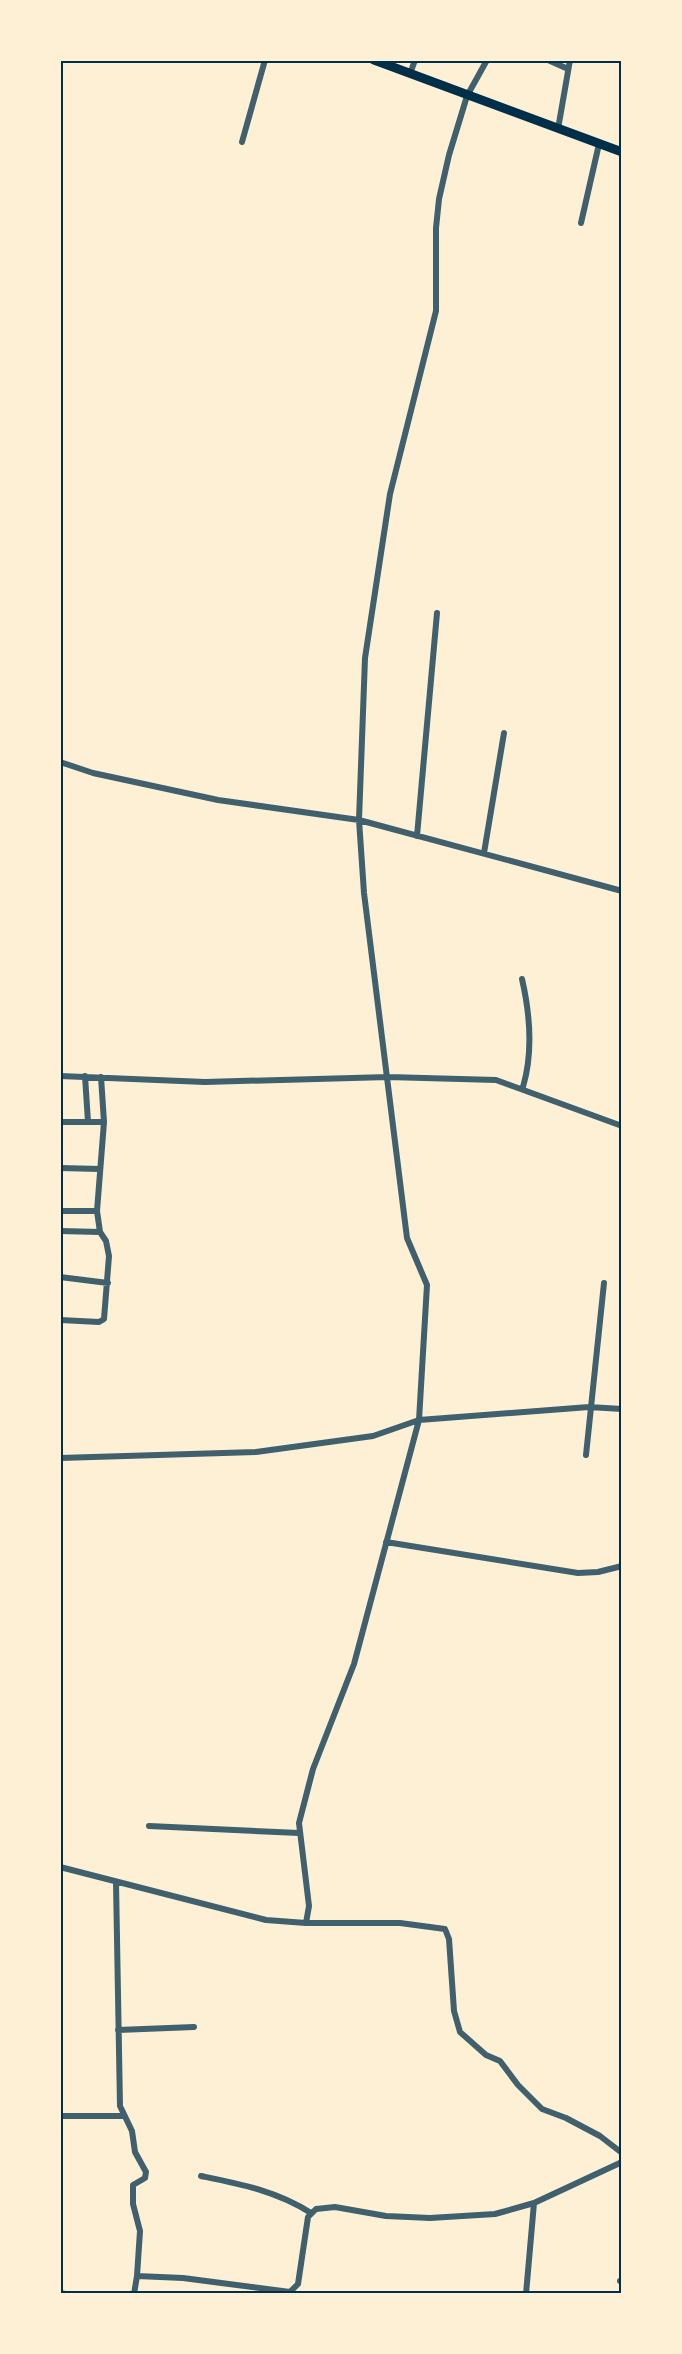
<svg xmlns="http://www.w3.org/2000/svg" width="682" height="2354" font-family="'Source Sans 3',sans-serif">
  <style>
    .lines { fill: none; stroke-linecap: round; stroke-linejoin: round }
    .minor { stroke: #3f606c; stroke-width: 6 }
    .primary { stroke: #003049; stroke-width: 9 }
    .neatline { fill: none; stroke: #003049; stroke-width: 2 }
  </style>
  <rect width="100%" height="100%" fill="#fdf0d5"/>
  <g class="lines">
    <!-- minor -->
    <path class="minor" d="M548,60L568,69
      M410,74L415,60
      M558,129L570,60
      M242,142L265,60
      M581,223L599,144
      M60,762L93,773L218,800L359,820L622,891
      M417,836L437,613
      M484,853L504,733
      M522,979C530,1014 533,1053 523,1087
      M60,1076L205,1082L388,1077L496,1080L622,1126
      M85,1076L88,1122
      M60,1122H104
      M60,1168L100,1169
      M60,1211H97
      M60,1231L100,1232
      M60,1277L108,1283
      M60,1320L99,1322L104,1319L109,1256L106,1241L100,1232L97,1211L104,1122L101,1077
      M586,1455L604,1283
      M60,1458L256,1452L373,1436L419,1420L427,1285L407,1238L364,893L359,820L365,658L390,494L436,311V228L439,199L449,155L467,96L487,60
      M386,1542L578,1573L598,1572L622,1566
      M149,1826L299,1833
      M60,1867L266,1920L306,1923L309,1906L299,1823L313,1769L354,1664L419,1420L589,1407L622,1409
      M116,1882L120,2106L132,2131L135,2152L146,2172L145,2178L133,2185V2204L140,2231L137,2276
      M306,1923H400L445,1929L449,1939L454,2011L460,2032L486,2055L500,2061L518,2085L542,2109L566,2118L600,2136L622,2153
      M118,2030L194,2027
      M60,2116H124
      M201,2176C240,2184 277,2191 311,2213
      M620,2281H622
      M60,2293L65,2294
      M134,2294L137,2276L183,2278L290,2292L298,2284L308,2217L316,2209L335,2207L386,2216L430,2218L495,2214L534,2203L622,2162
      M526,2294L534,2203"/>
    <!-- primary -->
    <path class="primary" d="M374,60L622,152"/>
  </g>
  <!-- border -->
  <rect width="682" height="2354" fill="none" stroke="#fdf0d5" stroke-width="123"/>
  <rect x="62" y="62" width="558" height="2230" class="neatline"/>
</svg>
